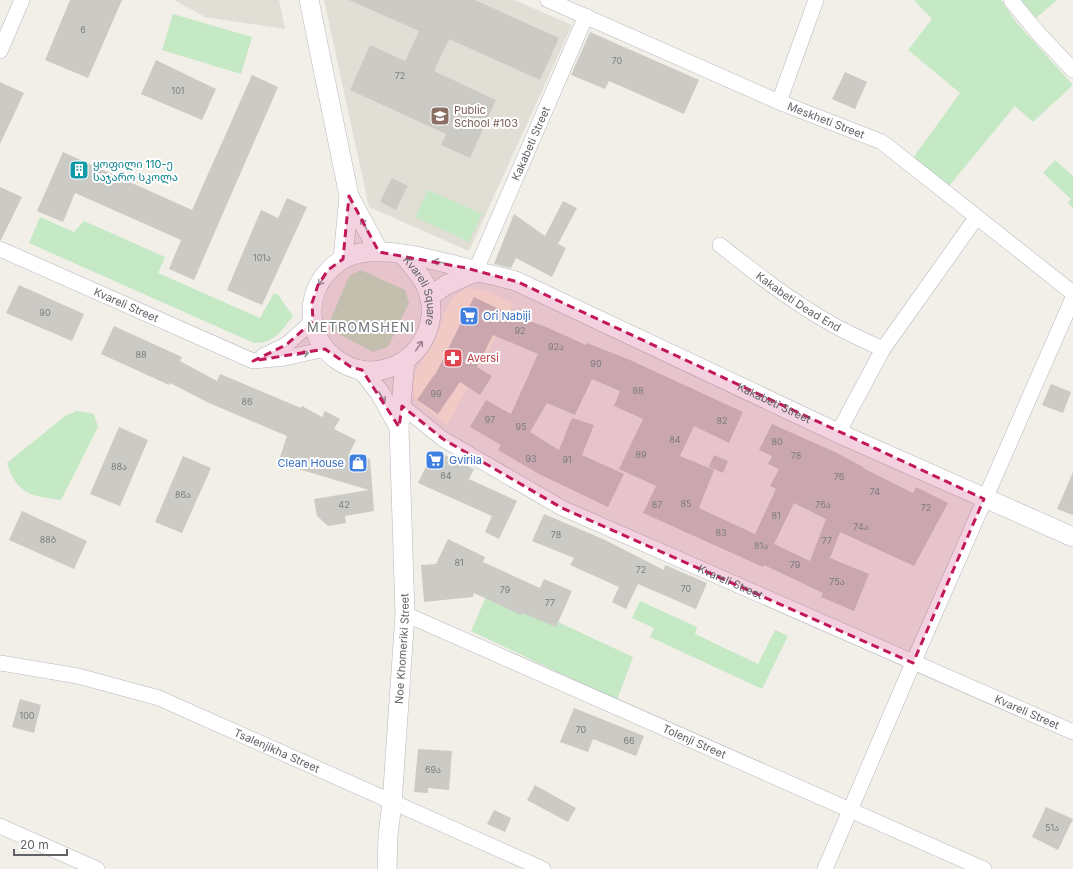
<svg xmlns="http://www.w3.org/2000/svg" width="1073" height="869" font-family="Inter,'Noto Sans Georgian',sans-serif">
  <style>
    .commercial { fill: #fef7e0 }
    .education { fill: #e1ded6 }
    .green { fill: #c5e8c5 }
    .building { fill: #cccac5; fill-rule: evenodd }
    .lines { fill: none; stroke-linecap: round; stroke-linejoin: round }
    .minor-casing { stroke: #b5b8bc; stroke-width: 16 }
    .tertiary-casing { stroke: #b5b8bc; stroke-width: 20 }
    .minor { stroke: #fff; stroke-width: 15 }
    .tertiary { stroke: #fff; stroke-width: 19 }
    .oneway { stroke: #979a9d }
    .marked { fill: #c2185b; fill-opacity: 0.2; stroke: #c2185b; stroke-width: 3; stroke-dasharray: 8 5; stroke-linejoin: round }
    .labels { text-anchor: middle; stroke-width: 4; stroke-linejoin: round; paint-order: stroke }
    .number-label { font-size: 9px; fill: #7a7d7f }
    .education-label { font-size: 11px; fill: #785e54; stroke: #fff; text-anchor: start }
    .street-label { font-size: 11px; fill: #5f6368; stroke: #fff }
    .culture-label { font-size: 11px; fill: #0d838f; stroke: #fff; text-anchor: start }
    .shop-label { font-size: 11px; fill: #366cbe; stroke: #fff; text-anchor: start }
    .health-label { font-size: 11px; fill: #be3a42; stroke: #fff; text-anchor: start }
    .quarter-label { font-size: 13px; letter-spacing: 1px; fill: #70757a; stroke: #fff }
  </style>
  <rect width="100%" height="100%" fill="#f1efe8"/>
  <!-- commercial -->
  <path class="commercial" d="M471,288L487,291L514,304L447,425L416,401L414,397L413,384L417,369L436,339L446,309L455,296L463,290Z"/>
  <!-- education -->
  <path class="education" d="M174,0H279L285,29L205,17Z
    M324,0H514L572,25L469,251L369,207Z"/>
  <!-- green -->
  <path class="green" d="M914,0H1001L1016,22L1073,85L1033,122L1015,106L949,186L913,158L960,93L908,50L932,19Z
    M1019,0H1057L1035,19Z
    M173,14L252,37L241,74L162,50Z
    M1055,160L1073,176V208L1068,203L1071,199L1043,173Z
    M428,190L482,214L469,242L415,217Z
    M40,217L74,232L84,221L165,257L158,273L260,318L274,293L278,295L293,316C280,332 275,343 254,343L29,243Z
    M361,270L405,290L409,303L388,347L373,352L334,332L330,321L349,276Z
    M77,411L94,414L98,427L61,500C32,496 17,495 7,463L65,416Z
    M489,590L633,657L617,700L471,631Z
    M640,601L697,627L695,634L758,664L775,630L788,636L762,689L650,637L654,628L632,618Z"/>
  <!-- building -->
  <path class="building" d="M70,0H122L88,78L45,60Z
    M349,0H475L559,38L540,80L449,39L434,71L496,100L470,158L441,145L446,134L350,90L370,45L405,61L419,31Z
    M590,32L699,80L684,114L609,81L605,89L571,75Z
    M156,60L216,89L202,120L141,94Z
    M845,72L867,82L855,109L832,99Z
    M252,75L278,87L194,280L169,269L181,240L75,193L63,222L37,211L63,152L192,210Z
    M0,82L24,93L0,144Z
    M392,178L408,186L396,210L380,202Z
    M0,187L22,197L1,240H0Z
    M287,198L307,207L262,305L227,290L261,210L278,218Z
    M563,201L577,208L558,244L566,248L552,277L516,258L511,268L494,264L514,214L545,236Z
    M19,285L84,314L72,341L6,313Z
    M474,297L505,312L546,327L586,345L587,343L630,360L743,412L729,443L694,426L680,456L714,470L699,508L755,534L776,489L770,486L779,469L768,464L772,456L759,450L772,424L837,453L863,467V468L913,493L916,487L948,503L914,566L840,532L830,558L869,574L854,611L821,597L823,593L764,565L763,567L643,513L656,486L619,469L643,419L614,406L620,391L592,379L575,415L547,403L530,432L559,450L572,418L594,425L582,455L624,474L608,507L539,474L498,450L501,445L470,427L486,400L511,414L538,354L493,335L477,367L492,376L480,395L460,382L438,414L417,400L434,375H435ZM794,503L826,519L810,561L774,544Z
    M114,326L182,357L180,361L217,381L220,374L301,408L302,406L322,417L325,411L340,419L334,429L356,440L348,456L370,459L374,511L345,516L346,523L328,526L317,516L314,499L369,490L278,463L287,436L209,403L170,383L169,385L101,354Z
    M1051,384L1071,392L1063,413L1042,405Z
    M119,427L148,440L120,506L90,494Z
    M434,450L474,469L469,479L517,501L499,539L485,532L492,516L418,483Z
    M714,455L728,461L723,473L709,467Z
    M183,456L211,468L182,533L155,522Z
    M1073,472V515L1057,509Z
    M22,511L87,541L74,569L9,540Z
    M544,514L605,540L664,570L665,565L707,583L696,609L638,584L626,609L612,602L619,587L570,565L574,558L532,541Z
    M448,539L485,557L483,562L540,588L544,579L572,591L556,627L522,613L521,615L474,593L473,597L424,602L421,565L436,564Z
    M20,699L41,705L34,733L12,727Z
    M574,708L644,736L636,756L593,739L588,752L560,742Z
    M418,749L452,751L449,790L428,788V793L414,792Z
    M535,785L576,808L568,822L527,800Z
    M1046,807L1073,819L1058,850L1032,837Z
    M494,810L511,818L505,832L487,824Z"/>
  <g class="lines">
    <defs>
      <g id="minor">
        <path id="s1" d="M548,0L779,102L882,142L1073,293"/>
        <path d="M1011,0L1038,33L1073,70"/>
        <path d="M0,51L22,0"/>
        <path d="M779,102L816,0"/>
        <path id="s2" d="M720,245C755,273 791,301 830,323C847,333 865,341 883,349"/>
        <path id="s3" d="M0,249L253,361L285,358L325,349"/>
        <path id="s4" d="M475,272L586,16"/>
        <path d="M263,356L286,345L313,321"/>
        <path id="s5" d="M402,406L443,439L562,508L1073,732"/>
        <path d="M838,433L883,349L976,218"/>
        <path id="s6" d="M405,614L984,869"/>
        <path id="s7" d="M0,663L78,676L159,698L543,869"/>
        <path d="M0,826L97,869"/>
        <path d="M825,869L913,663L1073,298"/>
      </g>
      <g id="tertiary">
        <path d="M309,0L349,196L379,252"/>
        <path id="s8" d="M403,254C410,264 421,275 426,286C441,321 421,360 385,369C353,378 318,354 313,322C310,307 314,291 322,279C331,266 345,255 361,253C395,248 433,260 466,268C470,269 473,271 477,272C491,275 504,277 518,282L838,433L1073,537"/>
        <path d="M343,259L349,196"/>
        <path d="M429,297L446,285L475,272"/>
        <path d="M362,370L380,393L399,427"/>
        <path id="s9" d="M387,869L388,835L392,803L405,614L399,427L405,361"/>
      </g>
    </defs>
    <!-- minor casing -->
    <use href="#minor" class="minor-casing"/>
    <!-- tertiary casing -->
    <use href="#tertiary" class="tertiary-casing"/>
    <!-- minor -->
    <use href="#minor" class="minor"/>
    <!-- tertiary -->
    <use href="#tertiary" class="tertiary"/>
  </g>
  <!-- one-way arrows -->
  <defs><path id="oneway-shaft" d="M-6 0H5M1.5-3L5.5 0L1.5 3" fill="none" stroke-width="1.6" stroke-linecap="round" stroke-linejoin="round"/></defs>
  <g class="oneway">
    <use href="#oneway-shaft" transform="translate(364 224) rotate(-118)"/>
    <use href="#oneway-shaft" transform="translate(439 262) rotate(-168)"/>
    <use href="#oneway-shaft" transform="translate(322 280) rotate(125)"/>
    <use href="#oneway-shaft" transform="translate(419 346) rotate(-55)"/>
    <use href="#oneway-shaft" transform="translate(303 354) rotate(-12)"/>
    <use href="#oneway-shaft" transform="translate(382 397) rotate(58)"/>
  </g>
  <!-- marked area -->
  <path class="marked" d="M349,196L379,252L466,268L518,282L984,499L913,663L562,508L443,439L402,406L399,427L362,370L351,367L325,349L253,361L286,345L313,321L312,303L318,285L328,270L343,259Z"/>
  <!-- icons -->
  <defs>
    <symbol id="school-square" viewBox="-11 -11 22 22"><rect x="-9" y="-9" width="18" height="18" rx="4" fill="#8d6e63" stroke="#fff"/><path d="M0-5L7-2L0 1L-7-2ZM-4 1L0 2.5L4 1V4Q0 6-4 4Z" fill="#fff"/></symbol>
    <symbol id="building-square" viewBox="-11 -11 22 22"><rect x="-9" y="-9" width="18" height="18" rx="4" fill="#0f9aa8" stroke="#fff"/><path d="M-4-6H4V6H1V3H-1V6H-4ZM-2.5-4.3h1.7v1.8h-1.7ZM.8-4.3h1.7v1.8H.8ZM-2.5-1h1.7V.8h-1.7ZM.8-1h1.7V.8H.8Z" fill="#fff"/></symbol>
    <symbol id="supermarket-square" viewBox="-11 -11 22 22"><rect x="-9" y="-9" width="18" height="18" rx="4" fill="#3f7fe0" stroke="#fff"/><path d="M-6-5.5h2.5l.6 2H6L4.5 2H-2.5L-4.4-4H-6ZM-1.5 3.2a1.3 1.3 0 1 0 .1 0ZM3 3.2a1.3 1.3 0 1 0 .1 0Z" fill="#fff"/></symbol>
    <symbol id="pharmacy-square" viewBox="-11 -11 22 22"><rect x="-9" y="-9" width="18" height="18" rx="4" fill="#e0444e" stroke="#fff"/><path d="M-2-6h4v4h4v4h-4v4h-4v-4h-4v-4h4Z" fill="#fff"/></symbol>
    <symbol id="shop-square" viewBox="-11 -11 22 22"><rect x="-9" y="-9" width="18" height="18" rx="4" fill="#3f7fe0" stroke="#fff"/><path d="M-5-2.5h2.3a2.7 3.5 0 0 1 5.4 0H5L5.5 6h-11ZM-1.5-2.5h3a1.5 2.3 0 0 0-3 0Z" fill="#fff"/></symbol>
  </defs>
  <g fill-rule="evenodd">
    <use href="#school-square" x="429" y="105" width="22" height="22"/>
    <use href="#building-square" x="68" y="159" width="22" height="22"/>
    <use href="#supermarket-square" x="458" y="305" width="22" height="22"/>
    <use href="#pharmacy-square" x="442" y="347" width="22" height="22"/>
    <use href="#supermarket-square" x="424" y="449" width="22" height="22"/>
    <use href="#shop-square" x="347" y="452" width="22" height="22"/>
  </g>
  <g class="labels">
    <!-- number labels -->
    <g class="number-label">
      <text x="83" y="33">6</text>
      <text x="617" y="64">70</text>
      <text x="400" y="79">72</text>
      <text x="178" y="94">101</text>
      <text x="262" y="261">101ა</text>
      <text x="45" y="316">90</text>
      <text x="520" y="334">92</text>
      <text x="556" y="350">92ა</text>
      <text x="141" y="358">88</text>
      <text x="596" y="367">90</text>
      <text x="638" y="394">88</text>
      <text x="436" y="397">99</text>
      <text x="247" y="405">86</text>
      <text x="490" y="423">97</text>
      <text x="722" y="424">82</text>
      <text x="521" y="430">95</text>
      <text x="675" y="443">84</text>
      <text x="777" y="445">80</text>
      <text x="641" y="458">89</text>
      <text x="796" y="459">78</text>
      <text x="531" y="462">93</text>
      <text x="567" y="463">91</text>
      <text x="119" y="470">88ა</text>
      <text x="446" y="479">84</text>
      <text x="839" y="480">76</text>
      <text x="875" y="495">74</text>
      <text x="183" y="498">86ა</text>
      <text x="686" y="507">85</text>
      <text x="344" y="508">42</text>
      <text x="657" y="508">87</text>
      <text x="823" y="508">76ა</text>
      <text x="926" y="511">72</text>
      <text x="776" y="519">81</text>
      <text x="861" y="530">74ა</text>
      <text x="721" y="536">83</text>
      <text x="556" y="538">78</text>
      <text x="48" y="543">88ბ</text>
      <text x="827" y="544">77</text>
      <text x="761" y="549">81ა</text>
      <text x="459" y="566">81</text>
      <text x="795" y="568">79</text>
      <text x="641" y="573">72</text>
      <text x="837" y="585">75ა</text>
      <text x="686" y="592">70</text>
      <text x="505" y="593">79</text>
      <text x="550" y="606">77</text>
      <text x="27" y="719">100</text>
      <text x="581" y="733">70</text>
      <text x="629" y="744">66</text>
      <text x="433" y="773">69ა</text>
      <text x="1052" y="831">51ა</text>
    </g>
    <!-- education labels -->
    <g class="education-label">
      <text x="454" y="114">Public<tspan x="454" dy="13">School #103</tspan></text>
    </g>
    <!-- street labels -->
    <g class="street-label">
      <text dy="4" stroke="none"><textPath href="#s1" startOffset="303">Meskheti Street</textPath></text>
      <text dy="4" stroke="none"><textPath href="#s4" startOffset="140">Kakabeti Street</textPath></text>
      <text dy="4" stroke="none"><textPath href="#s8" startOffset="42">Kvareli Square</textPath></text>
      <text dy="4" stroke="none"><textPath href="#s2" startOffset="97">Kakabeti Dead End</textPath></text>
      <text dy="4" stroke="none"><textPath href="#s3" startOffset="138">Kvareli Street</textPath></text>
      <text dy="4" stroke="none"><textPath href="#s8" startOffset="778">Kakabeti Street</textPath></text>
      <text dy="4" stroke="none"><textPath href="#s5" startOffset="374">Kvareli Street</textPath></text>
      <text dy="4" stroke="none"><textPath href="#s9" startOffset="221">Noe Khomeriki Street</textPath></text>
      <text dy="4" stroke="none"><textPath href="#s5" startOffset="698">Kvareli Street</textPath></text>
      <text dy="4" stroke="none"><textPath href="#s6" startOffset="316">Tolenji Street</textPath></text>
      <text dy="4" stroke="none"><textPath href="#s7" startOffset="292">Tsalenjikha Street</textPath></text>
    </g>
    <!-- culture labels -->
    <g class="culture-label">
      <text x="93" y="168">ყოფილი 110-ე<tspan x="93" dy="13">საჯარო სკოლა</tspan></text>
    </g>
    <!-- shop labels -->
    <g class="shop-label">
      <text x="483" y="320">Ori Nabiji</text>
      <text x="449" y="464">Gvirila</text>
      <text x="344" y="467" text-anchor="end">Clean House</text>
    </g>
    <!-- health labels -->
    <g class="health-label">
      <text x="467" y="362">Aversi</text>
    </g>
    <!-- quarter labels -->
    <g class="quarter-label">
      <text x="361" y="332">METROMSHENI</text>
    </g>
  </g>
  <!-- scale -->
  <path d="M14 849v6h53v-6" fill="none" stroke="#5f6368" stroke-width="2"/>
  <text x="20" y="849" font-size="12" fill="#5f6368" stroke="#ffffff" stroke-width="3" paint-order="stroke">20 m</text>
</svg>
